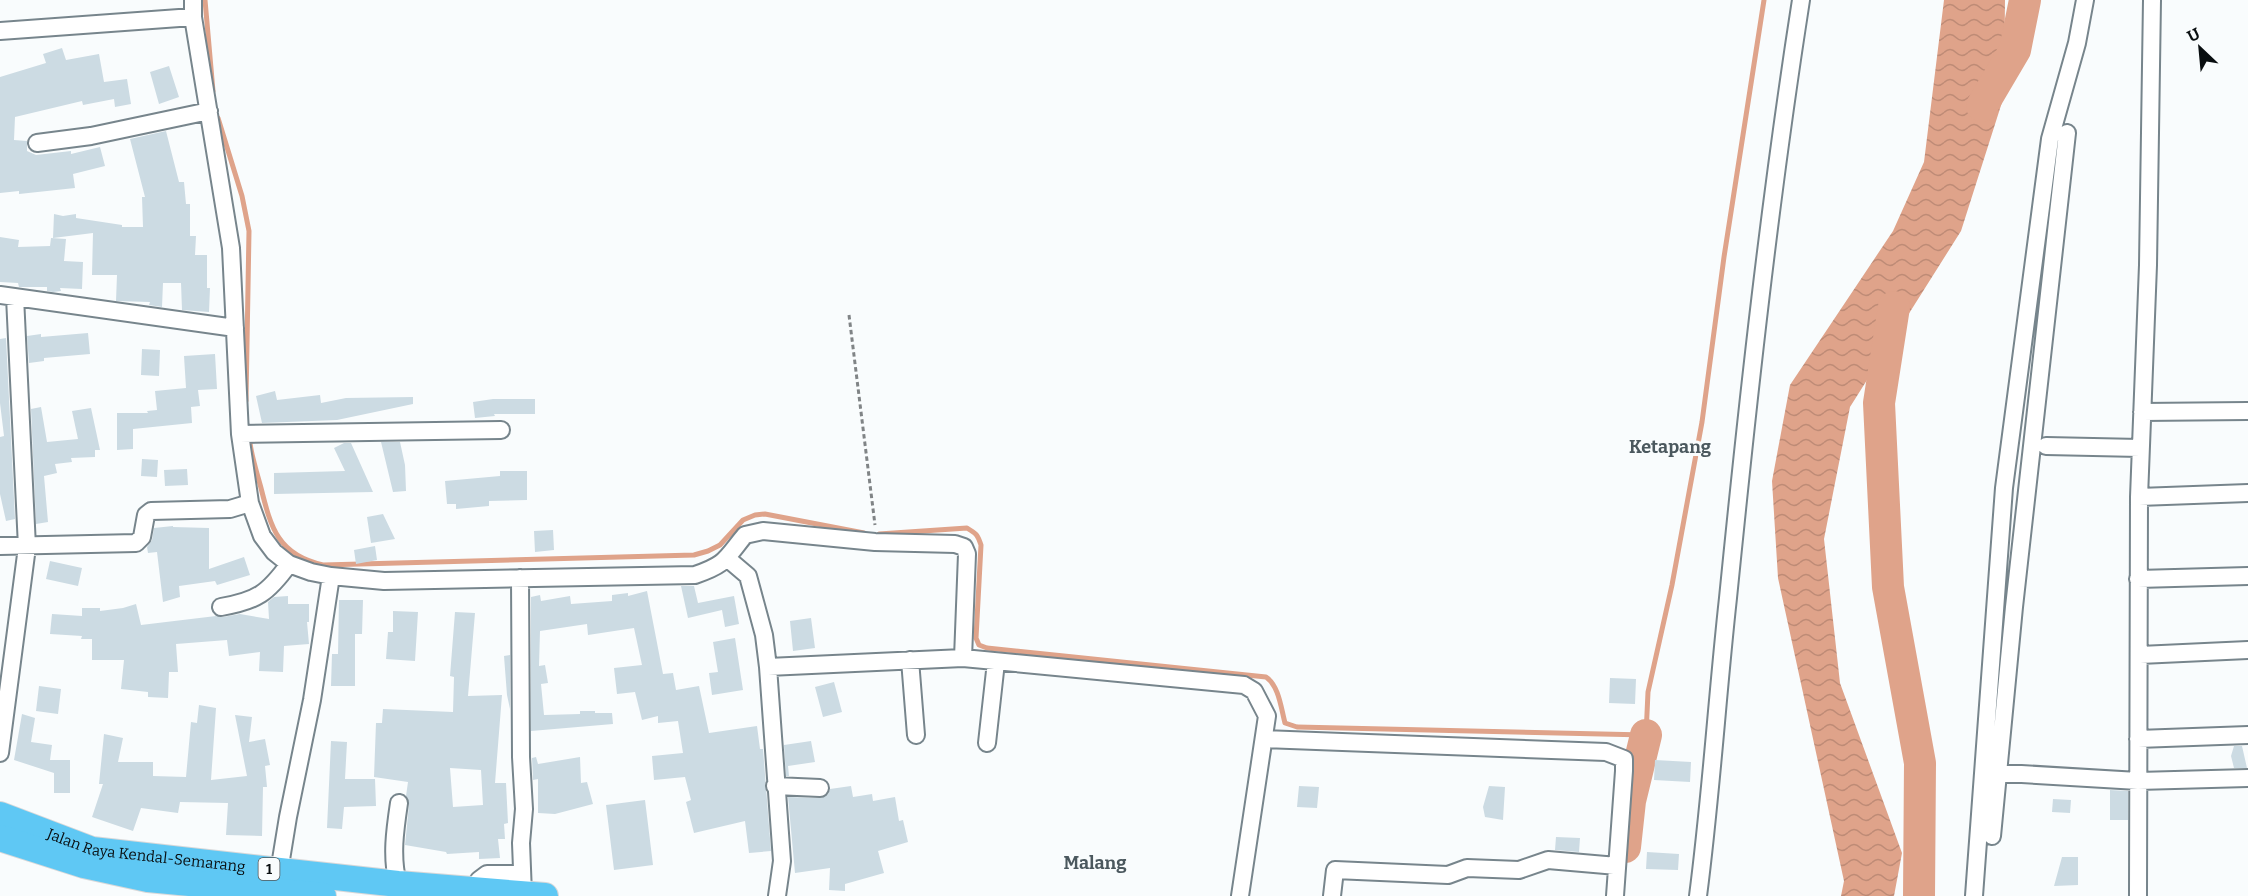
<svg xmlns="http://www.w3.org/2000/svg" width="2248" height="896" font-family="Bitter,serif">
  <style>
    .water { fill: url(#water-waves) }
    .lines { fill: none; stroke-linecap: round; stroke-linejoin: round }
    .stream { stroke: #dfa38a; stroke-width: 5 }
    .river { stroke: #dfa38a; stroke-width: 32 }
    .building { fill: #ccdbe3; fill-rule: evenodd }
    .minor-casing { stroke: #77858c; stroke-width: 20 }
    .highway-casing { stroke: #d8d8d9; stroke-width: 28 }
    .path { stroke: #808486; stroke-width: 3; stroke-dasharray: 4.5 3; stroke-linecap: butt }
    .minor { stroke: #fff; stroke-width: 16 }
    .highway { stroke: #5fc8f4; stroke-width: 26 }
    .labels { text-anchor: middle; stroke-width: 6; stroke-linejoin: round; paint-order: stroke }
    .shield { fill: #f9fcfd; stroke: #515557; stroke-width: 1.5 }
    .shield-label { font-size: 14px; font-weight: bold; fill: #090e10 }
    .street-label { font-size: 15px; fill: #090e10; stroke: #f9fcfd }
    .quarter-label { font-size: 18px; font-weight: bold; fill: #4b585e; stroke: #f9fcfd }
  </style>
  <defs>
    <pattern id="water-waves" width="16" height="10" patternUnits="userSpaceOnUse" patternTransform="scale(1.5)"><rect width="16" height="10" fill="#dfa38a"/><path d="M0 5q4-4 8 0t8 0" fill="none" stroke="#be8b76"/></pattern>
  </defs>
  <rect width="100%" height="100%" fill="#f9fcfd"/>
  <!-- water -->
  <path class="water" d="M1944,0H2005L2004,96L1961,231L1850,407L1824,539L1840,683L1902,853L1894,896H1841L1844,881L1778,578L1772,481L1790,385L1893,231L1924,162Z"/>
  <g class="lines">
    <!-- stream -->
    <path class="stream" d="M205,0L213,91
      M218,118L242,196L249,231L246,401
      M250,443C252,458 257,473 261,488C271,528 278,555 323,565L694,555L708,551L720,545L743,520L755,515L765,514L864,533
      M879,534L967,528C976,534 977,533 981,545L976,638L979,645L987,648L1266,677C1279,686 1281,708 1285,723L1297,727L1646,735L1648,692L1672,585L1702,422L1724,257L1764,0"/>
    <!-- river -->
    <path class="river" d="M1982,106L2015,50L2025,0
      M1894,307L1879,403L1888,587L1920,763L1919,896
      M1625,847L1630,801L1646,735"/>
  </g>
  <!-- building -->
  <path class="building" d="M62,48L66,60L99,54L104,82L127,79L131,104L115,107L114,99L83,105L82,101L15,117L14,140L27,141V151L36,155L71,151V154L100,147L105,166L73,174L75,188L19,194V191L0,193V77L46,63L43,54Z
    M169,66L179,97L159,104L150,72Z
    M166,131L179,182H184L186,204H190V236H196L195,255H207V288H210L209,312L182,310L181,283H163L162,307L149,305L150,302L116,301L117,275H92L93,233L53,238L54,214L63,216L76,214V218L122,225V227H143L142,197H145L130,139Z
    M0,237L19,240L18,247L50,246L51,238L66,239L64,261L83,262L82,289L60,288L61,291L53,292L47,291V287H19L18,283L0,282Z
    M88,333L90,354L44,358V361L29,363L27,336L41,334V337Z
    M6,338L15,519L6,521L0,494V437L4,436L0,403V339Z
    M142,349L160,350L159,376L141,375Z
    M215,354L217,389L198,390L200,406L191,407L192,423L133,429V449L117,450V413H148L147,411L157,410L155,391L186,388L184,356Z
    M275,391L277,400L320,395L321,403L346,398L413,397V404L337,420L262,423L256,396Z
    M493,399H535V414H494L495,416L475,418L473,402Z
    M41,407L47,442L78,439L72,411L91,408L100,450H95V457L71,458L72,462L55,464L57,473L44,476L48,522L36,524L31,409Z
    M381,442H400L405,465L406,491L393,492Z
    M344,443H351L373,492L274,494V473L345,471L334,448Z
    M142,459L158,460L157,477L141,476Z
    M187,469L188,485L165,486L164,470Z
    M500,471H527V500L489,501V506L456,509V504H447L445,481L500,476Z
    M383,514L395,539L371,543L367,517Z
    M173,526V527L209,528V569L244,557L250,575L217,585L215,581L179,586L180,597L163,602L157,552L148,553L147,547L152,540L154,528Z
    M553,530L554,550L535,552L534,531Z
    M375,546L377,560L356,564L354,550Z
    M50,561L82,568L78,586L46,579Z
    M681,586H694L698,603L734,596L739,624L725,627L722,610L688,618Z
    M647,591L663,674L673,673L676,690L699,686L709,733L757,726L760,749H763L771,851L749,853L745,821L694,833L686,802L691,800L685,777L654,780L652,756L683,753L678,721L658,723V716L642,720L635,692L617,694L614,668L642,665L634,628L588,635L587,624L540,631L539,666L545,665L548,683L541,684L544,715L580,714V711H595V713H612L613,724L531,731V597L540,595L541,601L570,596L571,604L612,601V595L628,593V596Z
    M288,596V604H309V622H307L309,644L284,646L283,672L259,671L260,652L229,656L227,640L176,644L178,672H169L168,698L148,697V692L121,689L124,660H92V639H81L82,636L50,634L52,614L82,616V608H100V611L123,608L136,604L141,625L216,616L223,617L240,614L269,619L268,602L274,597Z
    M339,600H363L362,634H355V686H331L332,654H338Z
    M393,611L418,612L415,661L386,659L388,632H393Z
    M455,612L475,613L468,696L502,695L495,783H506L508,823L504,824L505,839H498L500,858L479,859V852L447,854L446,852L405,845L409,805L406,796L408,782L374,777L376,723H382L383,709L453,712L454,677L450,676ZM450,768L481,770L483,805L453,807Z
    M811,618L815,648L793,651L790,621Z
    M735,638L743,690L712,695L709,673L718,672L713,642Z
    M510,655V709L507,695L504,656Z
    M1610,678L1636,679L1635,704L1609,703Z
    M834,682L842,712L823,717L815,687Z
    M39,686L61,689L58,714L36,711Z
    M199,705L216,708L211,780L247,776L235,715L252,717L249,742L265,739L270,765L265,766L267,787H263L262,836L226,835L228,803L180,802L178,813L141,808L133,831L92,817L103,784H99L104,734L123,738L118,762H153V776L186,777L191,722L197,723Z
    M22,714L35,718L31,742L52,745L50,760H70V793H54V773L14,760Z
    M331,741L347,742L345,779H375L376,806L344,807L342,829L327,828Z
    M811,741L815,762L788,766L789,776H786L784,745Z
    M2234,746H2242L2247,768H2234L2231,756Z
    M536,757L538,764L580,757L581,783L587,782L593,804L555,814L538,813V779L533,780L532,758Z
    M1655,760L1691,762L1690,782L1654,780Z
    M851,786L853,797L872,794L873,801L895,797L899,821L903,820L908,842L878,851L884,873L845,884V891L829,890L830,868L795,873L788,797L820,798L828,794L830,789Z
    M1299,786L1319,787L1317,808L1297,807Z
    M1489,786L1505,787L1503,820L1485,817L1483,807Z
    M2110,790L2128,791V820H2110Z
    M2053,799L2071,800L2070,813L2052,812Z
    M645,800L653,865L614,870L606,805Z
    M1556,837L1580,838L1579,852L1555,850Z
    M1647,852L1679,854L1678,870L1646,869Z
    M2062,857H2078V885L2054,886Z"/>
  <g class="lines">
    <defs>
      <path id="minor" d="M193,0V17L231,248L240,434L250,503L262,536L274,552L289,564L311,572L331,576L312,700L288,817L278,878
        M0,31L193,17
        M37,143L91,136L209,111
        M0,295L235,328
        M2142,412L2248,411
        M240,434L501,430
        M2046,446L2140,448
        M2139,497L2248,493
        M0,546L136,543L142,537L146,515L151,511L230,509L250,503
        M728,559L748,576L764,635L768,667L782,861L777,896
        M331,576L384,581L695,575C727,564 725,559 745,535L763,531L875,542L955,544L964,547L967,554L963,658
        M520,578L521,757L524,809L521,843L523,894
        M2138,579L2248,576
        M221,607C257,601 268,593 289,564
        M2140,655L2248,650
        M910,660L916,735
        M768,667L963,658L1244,685L1254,691L1267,716L1240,896
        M1264,739L1606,752L1624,759V771L1615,896
        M2138,739L2248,735
        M987,743L996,662
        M0,753L27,547L15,297
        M1988,772L2138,781L2248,778
        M775,786L820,788
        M1992,836L2014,607L2067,133
        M398,884C391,857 395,830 399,803
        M479,891V880L487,874H522
        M1332,896L1335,870L1448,875L1467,868L1519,870L1548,860L1617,866
        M1698,896C1711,797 1717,698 1728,598C1748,398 1770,198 1801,0
        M1974,896L2004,488L2050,139L2077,43L2085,0
        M2138,896L2139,497L2148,265L2152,0"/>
      <g id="highway">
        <path id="s1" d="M0,815L92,850L398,884L545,896"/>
        <path d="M0,838L84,865L148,879L323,896"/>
      </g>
    </defs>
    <!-- minor casing -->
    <use href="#minor" class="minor-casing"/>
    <!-- highway casing -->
    <use href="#highway" class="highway-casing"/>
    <!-- path -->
    <path class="path" d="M849,315L875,525"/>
    <!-- minor -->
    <use href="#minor" class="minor"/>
    <!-- highway -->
    <use href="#highway" class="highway"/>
  </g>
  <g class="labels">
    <!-- shield labels -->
    <rect class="shield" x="258.5" y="858" width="21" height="22" rx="4.5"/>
    <g class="shield-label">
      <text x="269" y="874">1</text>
    </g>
    <!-- street labels -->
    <g class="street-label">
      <text dy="5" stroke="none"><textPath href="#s1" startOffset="152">Jalan Raya Kendal-Semarang</textPath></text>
    </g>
    <!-- quarter labels -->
    <g class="quarter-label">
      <text x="1670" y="453">Ketapang</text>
      <text x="1095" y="869">Malang</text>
    </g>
  </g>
  <!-- north arrow -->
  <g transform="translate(2200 48) rotate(334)" stroke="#f9fcfd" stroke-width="4.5" paint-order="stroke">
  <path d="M0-4.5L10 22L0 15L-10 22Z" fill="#090e10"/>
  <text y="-9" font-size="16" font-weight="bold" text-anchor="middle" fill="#090e10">U</text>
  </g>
</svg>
